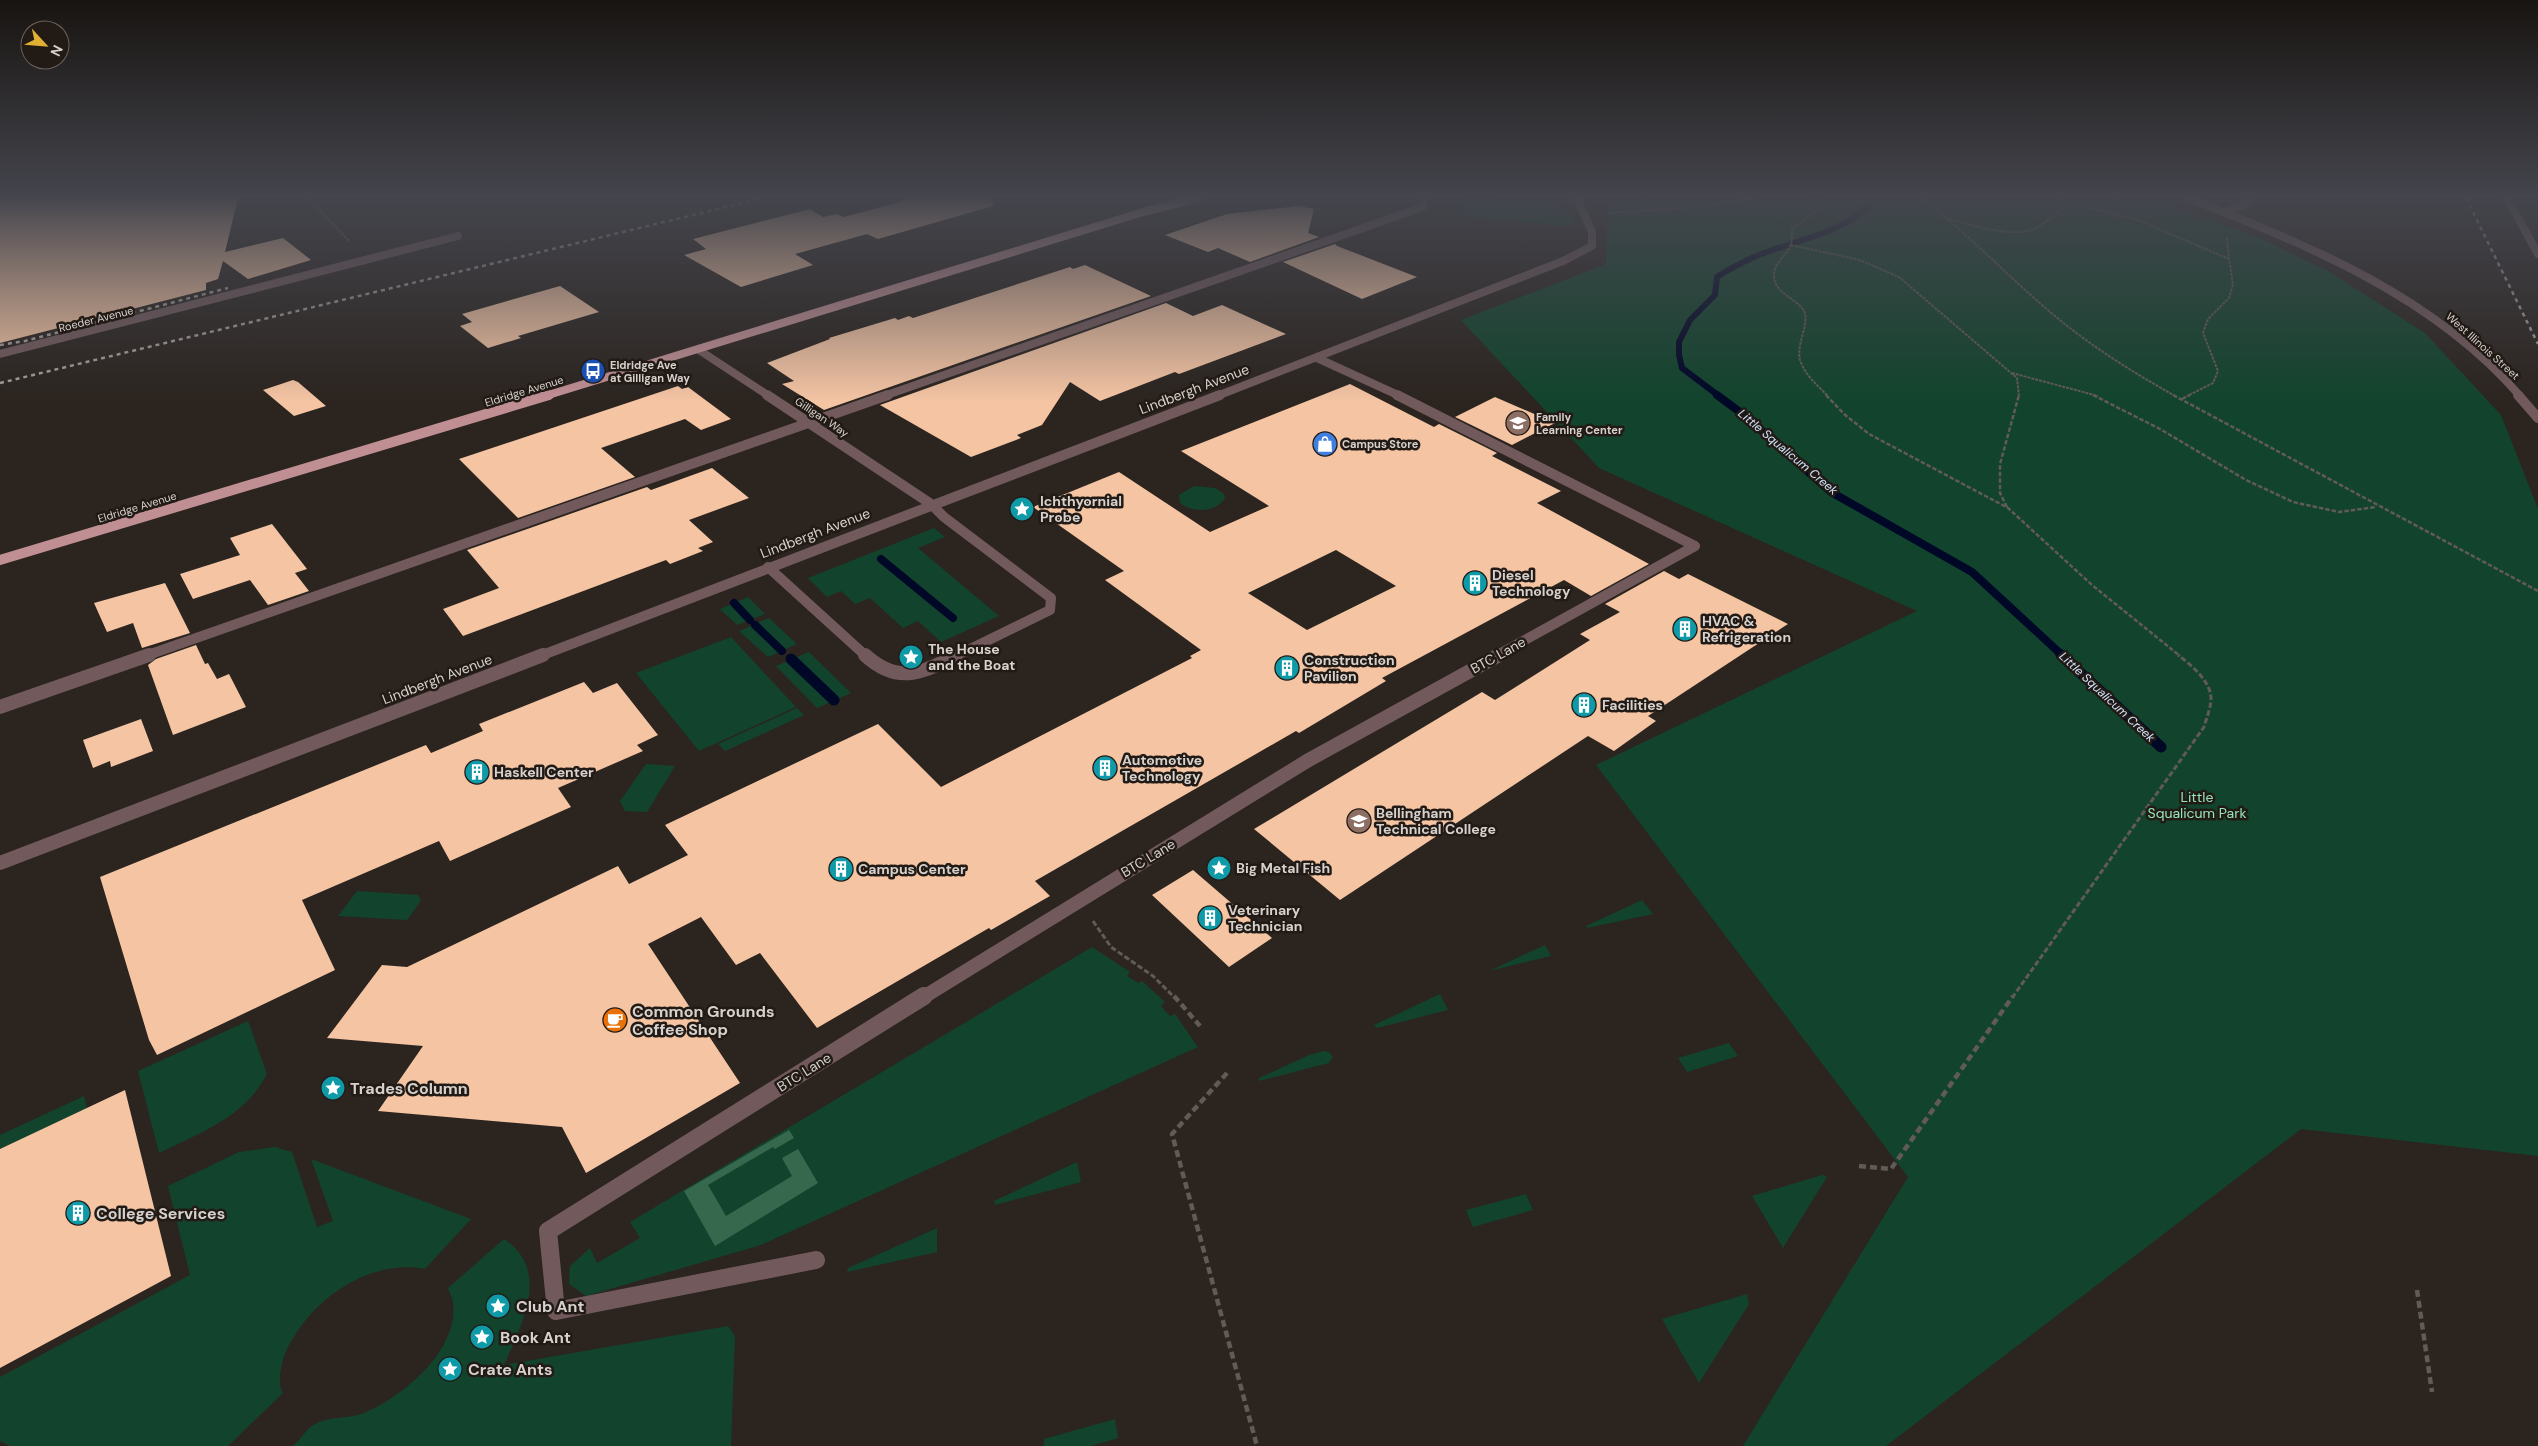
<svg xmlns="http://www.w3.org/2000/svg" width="2538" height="1446" font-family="'DM Sans',sans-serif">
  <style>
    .green { fill: #12442d }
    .forest { fill: #35684d }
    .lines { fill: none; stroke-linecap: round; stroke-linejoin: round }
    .stream-far2 { stroke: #000727; stroke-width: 6 }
    .stream-far1 { stroke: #000727; stroke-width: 8 }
    .stream { stroke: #000727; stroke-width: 11 }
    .building { fill: #f4c4a3; fill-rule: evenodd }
    .path-far3 { stroke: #615a56; stroke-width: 2; stroke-dasharray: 3 1; stroke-linecap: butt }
    .path-far2 { stroke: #615a56; stroke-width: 2.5; stroke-dasharray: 4.5 2; stroke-linecap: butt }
    .path-far1 { stroke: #615a56; stroke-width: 3; stroke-dasharray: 5.5 2.5; stroke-linecap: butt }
    .path { stroke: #615a56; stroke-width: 4.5; stroke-dasharray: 7 4; stroke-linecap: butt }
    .minor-far3 { stroke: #725a5c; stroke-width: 8 }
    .minor-far2 { stroke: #725a5c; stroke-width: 10 }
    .minor-far1 { stroke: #725a5c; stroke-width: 14 }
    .minor { stroke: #725a5c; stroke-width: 18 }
    .major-far1 { stroke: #c08f93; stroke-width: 8 }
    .major { stroke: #c08f93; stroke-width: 10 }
    .rail { stroke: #a59f9b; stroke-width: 2.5; stroke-dasharray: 4 4; stroke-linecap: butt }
    .labels { text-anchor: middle; stroke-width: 5; stroke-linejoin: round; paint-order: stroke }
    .far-street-label { font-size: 11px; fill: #d6d1cd; stroke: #221a15 }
    .far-poi-label { font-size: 11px; font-weight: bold; fill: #d6d1cd; stroke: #221a15; text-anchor: start }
    .far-water-label { font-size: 12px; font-style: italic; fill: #d2e4fd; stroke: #221a15 }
    .street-label { font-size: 14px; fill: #d6d1cd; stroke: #221a15 }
    .poi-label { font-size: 14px; font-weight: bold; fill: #d6d1cd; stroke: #221a15; text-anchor: start }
    .park-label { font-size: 14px; fill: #95e5b9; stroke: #221a15 }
    .near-poi-label { font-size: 16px; font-weight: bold; fill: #d6d1cd; stroke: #221a15; text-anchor: start }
  </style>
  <rect width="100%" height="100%" fill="#2b241f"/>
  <!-- green -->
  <path class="green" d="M1657,198H2151L2260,238L2328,271L2425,333L2501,415L2538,509V1156L2301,1129L1886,1446H1743L1908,1177L1596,765L1917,611L1599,468L1461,320L1606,264L1608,201L1629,202Z
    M1449,199L1557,201L1576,223L1569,227L1457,215L1468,204Z
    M1194,486L1215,488L1224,494L1225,498C1216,513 1192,513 1180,503L1179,495Z
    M934,528L945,537L918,548L999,616L941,642L918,621L903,628L870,598L855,604L841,591L827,597L808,578Z
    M748,597L765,614L737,625L720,609Z
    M769,618L797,644L768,657L739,631Z
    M731,637L796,707L699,751L636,673Z
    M809,652L851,693L817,708L776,666Z
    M797,708L804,715L725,751L718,744Z
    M646,764L675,766L647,812L625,811L620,801Z
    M357,891L418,895L421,901L407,920L338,916Z
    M1642,900L1653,914L1587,928L1586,926Z
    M1545,945L1551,956L1489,971Z
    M1092,947L1130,972L1127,976L1138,983L1142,981L1165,1002L1161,1006L1170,1016L1175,1014L1198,1047L761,1245L586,1296L569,1284L570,1266L590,1248L597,1263L640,1238L630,1222Z
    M1440,994L1448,1010L1377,1028L1374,1025Z
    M248,1021L267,1074C245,1117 200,1133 159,1153L138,1071Z
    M1729,1043L1738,1056L1687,1072L1678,1058Z
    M1324,1051L1329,1052L1333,1057L1329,1063L1259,1081V1078L1309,1055Z
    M84,1096L87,1108L0,1149V1135Z
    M275,1147L292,1152L317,1227L333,1221L311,1159L471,1219L425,1269C366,1258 306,1303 284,1356C281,1366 277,1384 283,1393L228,1446H10L0,1441V1377L190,1275L168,1186L239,1152Z
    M1077,1162L1081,1182L995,1205L994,1201Z
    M1822,1175L1827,1176L1825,1180L1783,1248L1752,1196Z
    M1526,1194L1533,1210L1473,1227L1466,1210Z
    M937,1228V1252L847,1272L848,1268Z
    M504,1239C552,1271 521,1325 504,1365L728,1326L735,1336L731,1446H293C300,1440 307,1428 315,1424C329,1416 349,1419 364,1413C403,1397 459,1350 453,1303C453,1298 449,1292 448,1288Z
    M1747,1294L1749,1304L1699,1383L1662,1319Z
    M1115,1419L1118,1438L1091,1446H1044V1439Z"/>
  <!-- forest -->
  <path class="forest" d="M789,1130L794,1138L775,1149L773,1147L708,1185L726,1216L792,1176L782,1158L798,1149L818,1183L715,1246L684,1191Z"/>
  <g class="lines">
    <!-- stream-far2 -->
    <path class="stream-far2" d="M1719,396L1682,368L1679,355V342L1690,320L1715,295L1717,277C1729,269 1741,263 1754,257C1787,242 1850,232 1871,202L1868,198"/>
    <!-- stream-far1 -->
    <path class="stream-far1" d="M1717,395L1744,415L1831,492L1972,572L2063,656
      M881,559L953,618
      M734,603L750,620
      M755,625L782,651"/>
    <!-- stream -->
    <path class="stream" d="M2061,655L2161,747
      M791,659L834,700"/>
  </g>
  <!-- building -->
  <path class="building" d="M0,198H238L225,252L283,238L311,260L248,279L223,261L218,279L206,283V290L0,343Z
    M914,198H992L993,206L878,239L867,234L795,254L813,265L741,287L684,255L706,249L693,239L810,209L823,217L837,214L844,217Z
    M1299,206L1314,209L1308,233L1319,237L1250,262L1218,248L1208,252L1165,235L1227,214Z
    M1335,244L1337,246L1417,277L1362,299L1283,262Z
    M1085,265L1151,296L824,410L782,384L794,381L767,363L830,339L829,338L895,318L898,320L909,316L913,318L1070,267L1073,269Z
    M560,286L599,312L518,336L521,338L488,348L460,326L472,322L462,314Z
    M1166,303L1193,316L1222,305L1286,334L1179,374L1175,372L1100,401L1070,382L1042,425L1017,435L1021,438L971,457L880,405Z
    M293,380L298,382L326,406L294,416L263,390Z
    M1350,384L1434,427L1439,424L1497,453L1492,456L1561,491L1537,503L1649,564L1591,596L1564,580L1382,678L1386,681L1299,733L1296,731L1035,881L1050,896L991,930L989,928L817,1028L760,953L736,965L701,917L648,944L740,1083L586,1173L562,1127L378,1111L423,1046L327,1038L382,965L407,967L618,866L629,884L688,855L665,825L878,724L941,787L1192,658L1190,656L1201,650L1105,580L1124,571L1033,507L1119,472L1210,532L1269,506L1181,451ZM1336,550L1396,586L1307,630L1248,593Z
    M678,386L682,389L688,387L731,419L701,430L685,419L601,448L635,477L518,518L459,459Z
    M1495,397L1555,423L1512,445L1455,417Z
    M712,468L749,498L689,520L713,542L698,548L703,551L670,564L666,560L463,636L443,609L499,588L467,550L647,487L651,490Z
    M272,524L307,569L295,573L309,591L268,605L250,580L193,599L180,574L240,555L230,538Z
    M1664,571L1679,579L1688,574L1788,624L1648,716L1656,721L1614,751L1588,736L1340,900L1254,829L1482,692L1495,700L1590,640L1580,634L1620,612L1605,604Z
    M165,583L190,633L142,648L133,623L107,632L94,603Z
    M196,645L205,664L208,663L217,679L229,674L246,707L173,735L148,665L156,659Z
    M584,682L593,693L617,683L658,735L637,745L643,751L558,788L571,807L450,861L439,841L302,900L335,970L157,1055L149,1040L100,877L426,745L431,753L483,731L479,724Z
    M141,719L153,751L111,767L110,761L93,768L83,740Z
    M1193,870L1272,938L1229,967L1152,895Z
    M125,1090L171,1276L0,1368V1149Z"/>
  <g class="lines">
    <!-- path-far3 -->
    <path class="path-far3" d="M308,198L349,241
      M1815,198L1822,207L1792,229C1792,234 1792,240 1791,244C1788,255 1775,261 1774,274C1773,294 1796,297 1804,311C1810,323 1796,344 1800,360C1805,375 1817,385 1828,396
      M1922,198C1971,236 2013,282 2061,321C2097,350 2136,374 2175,396
      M2069,203L2138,220L2229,259L2233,284L2229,298L2208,319L2203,333L2218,371L2213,383L2187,396
      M2102,211L2114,198
      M1607,213L1692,208L1754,198
      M1949,219C1972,225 2016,240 2038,227C2049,220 2059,211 2069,203L2059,198
      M2227,238L2229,259
      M1791,245L1860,260L1899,277L2017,378L2019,396
      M2012,373L2098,396"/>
    <!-- path-far2 -->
    <path class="path-far2" d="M1826,395L1844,414L1869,434L2008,508L2092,585L2180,656
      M2093,395L2160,429L2246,480L2293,502L2339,512L2376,507
      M2173,395L2538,591
      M2182,399L2190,395
      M2007,507L2000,493V464L2019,395"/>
    <!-- path-far1 -->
    <path class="path-far1" d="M1093,921L1111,947L1153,976L1175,998
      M2012,998L2204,727C2206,719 2211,708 2211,699C2211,681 2191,665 2178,655"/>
    <!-- path -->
    <path class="path" d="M1174,996L1200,1026
      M1227,1073L1172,1134L1257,1446
      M1859,1166L1891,1169L2013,996
      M2417,1290L2432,1392"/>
    <!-- minor-far3 -->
    <path class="minor-far3" d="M2188,198C2308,245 2434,296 2520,396
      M2507,198L2538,254
      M2225,212L2241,207L2248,201V198
      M699,350L769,396
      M0,354L458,236
      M1317,358L1400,396
      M884,396L1423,207L1424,198
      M1217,396L1563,261L1592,246V232L1577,198"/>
    <!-- minor-far2 -->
    <path class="minor-far2" d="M767,395L931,504L944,517L1051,598L1050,610L956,656
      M1397,395L1695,546L1496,656
      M2518,395L2538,418
      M768,567L866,656
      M145,656L888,395
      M540,656L1220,395"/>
    <!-- minor-far1 -->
    <path class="minor-far1" d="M865,655C899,686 923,672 958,655
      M0,707L149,655
      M0,863L543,655
      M922,998L1307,761L1499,655"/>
    <!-- minor -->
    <path class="minor" d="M816,1260L556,1311L548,1231L924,996"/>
    <!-- major-far1 -->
    <path class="major-far1" d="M545,396L1143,212L1198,198"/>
    <!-- major -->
    <path class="major" d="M0,560L549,395"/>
    <!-- rail -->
    <path class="rail" d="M2466,198L2538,344
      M0,345L25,341L228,288
      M0,383L763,198"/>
  </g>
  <!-- sky -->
  <linearGradient id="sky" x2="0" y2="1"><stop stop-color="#181411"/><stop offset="0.49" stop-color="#44454d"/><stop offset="1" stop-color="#44454d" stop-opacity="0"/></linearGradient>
  <rect width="2538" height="401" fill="url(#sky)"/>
  <!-- icons -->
  <defs>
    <symbol id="bus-disc" viewBox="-11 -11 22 22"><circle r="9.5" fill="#1a4fb4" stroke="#221a15"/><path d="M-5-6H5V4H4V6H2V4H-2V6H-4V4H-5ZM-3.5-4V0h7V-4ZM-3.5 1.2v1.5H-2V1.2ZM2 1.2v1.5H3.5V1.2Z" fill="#fff"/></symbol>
    <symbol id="university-disc" viewBox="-11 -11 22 22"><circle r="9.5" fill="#8d6e63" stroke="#221a15"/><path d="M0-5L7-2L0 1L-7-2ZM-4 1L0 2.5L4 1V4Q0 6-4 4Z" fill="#fff"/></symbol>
    <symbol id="shop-disc" viewBox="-11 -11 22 22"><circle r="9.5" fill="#3f7fe0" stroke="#221a15"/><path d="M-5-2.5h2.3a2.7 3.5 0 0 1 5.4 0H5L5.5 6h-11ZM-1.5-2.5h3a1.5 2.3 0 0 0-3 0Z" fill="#fff"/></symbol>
    <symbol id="sight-disc" viewBox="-11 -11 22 22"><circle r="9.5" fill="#0f9aa8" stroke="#221a15"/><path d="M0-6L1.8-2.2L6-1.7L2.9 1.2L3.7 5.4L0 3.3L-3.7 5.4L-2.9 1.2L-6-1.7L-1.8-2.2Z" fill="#fff"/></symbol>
    <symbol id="building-disc" viewBox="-11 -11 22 22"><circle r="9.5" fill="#0f9aa8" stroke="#221a15"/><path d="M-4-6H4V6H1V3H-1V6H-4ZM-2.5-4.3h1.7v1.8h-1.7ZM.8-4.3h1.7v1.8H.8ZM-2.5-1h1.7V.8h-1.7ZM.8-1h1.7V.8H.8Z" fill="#fff"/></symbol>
    <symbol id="cafe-disc" viewBox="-11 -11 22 22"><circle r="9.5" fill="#e8710a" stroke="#221a15"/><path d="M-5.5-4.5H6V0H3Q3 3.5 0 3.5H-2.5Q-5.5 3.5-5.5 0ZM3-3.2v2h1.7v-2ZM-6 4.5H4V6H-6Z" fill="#fff"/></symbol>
  </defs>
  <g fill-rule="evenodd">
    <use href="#bus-disc" x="579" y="357" width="28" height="28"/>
    <use href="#university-disc" x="1504" y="409" width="28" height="28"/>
    <use href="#shop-disc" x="1311" y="430" width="28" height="28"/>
    <use href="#sight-disc" x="1008" y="495" width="28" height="28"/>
    <use href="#building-disc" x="1461" y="569" width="28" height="28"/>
    <use href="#building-disc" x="1671" y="615" width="28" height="28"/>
    <use href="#sight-disc" x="897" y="643" width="28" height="28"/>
    <use href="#building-disc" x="1273" y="654" width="28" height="28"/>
    <use href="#building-disc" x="1570" y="691" width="28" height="28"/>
    <use href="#building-disc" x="1091" y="754" width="28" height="28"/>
    <use href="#building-disc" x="463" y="758" width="28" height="28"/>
    <use href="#university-disc" x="1345" y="807" width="28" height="28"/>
    <use href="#sight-disc" x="1205" y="854" width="28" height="28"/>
    <use href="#building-disc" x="827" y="855" width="28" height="28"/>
    <use href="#building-disc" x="1196" y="904" width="28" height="28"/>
    <use href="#cafe-disc" x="601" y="1006" width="28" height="28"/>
    <use href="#sight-disc" x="319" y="1074" width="28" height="28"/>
    <use href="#building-disc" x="64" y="1199" width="28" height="28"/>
    <use href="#sight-disc" x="484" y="1292" width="28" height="28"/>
    <use href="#sight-disc" x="468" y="1323" width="28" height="28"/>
    <use href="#sight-disc" x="436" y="1355" width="28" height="28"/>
  </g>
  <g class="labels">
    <!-- far-street labels -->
    <g class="far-street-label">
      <text transform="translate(96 319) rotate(-14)" y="4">Roeder Avenue</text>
      <text transform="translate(2483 346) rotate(42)" y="4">West Illinois Street</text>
      <text transform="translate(524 391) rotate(-17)" y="4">Eldridge Avenue</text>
      <text transform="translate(822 417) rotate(34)" y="4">Gilligan Way</text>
      <text transform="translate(137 507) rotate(-17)" y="4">Eldridge Avenue</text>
    </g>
    <!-- far-poi labels -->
    <g class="far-poi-label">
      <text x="610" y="369">Eldridge Ave<tspan x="610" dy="13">at Gilligan Way</tspan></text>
      <text x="1536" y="421">Family<tspan x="1536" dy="13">Learning Center</tspan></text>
      <text x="1342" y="448">Campus Store</text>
    </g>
    <!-- far-water labels -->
    <g class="far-water-label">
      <text transform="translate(1788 452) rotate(40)" y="4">Little Squalicum Creek</text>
      <text transform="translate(2107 697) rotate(43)" y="4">Little Squalicum Creek</text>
    </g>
    <!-- street labels -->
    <g class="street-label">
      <text transform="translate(1194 389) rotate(-21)" y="5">Lindbergh Avenue</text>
      <text transform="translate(815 533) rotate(-21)" y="5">Lindbergh Avenue</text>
      <text transform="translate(1498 655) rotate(-29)" y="5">BTC Lane</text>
      <text transform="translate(437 679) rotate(-21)" y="5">Lindbergh Avenue</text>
      <text transform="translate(1148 858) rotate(-31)" y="5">BTC Lane</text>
      <text transform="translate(804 1072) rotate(-32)" y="5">BTC Lane</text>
    </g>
    <!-- poi labels -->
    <g class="poi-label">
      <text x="1040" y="506">Ichthyornial<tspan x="1040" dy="16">Probe</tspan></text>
      <text x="1492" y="580">Diesel<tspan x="1492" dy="16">Technology</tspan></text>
      <text x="1702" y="626">HVAC &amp;<tspan x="1702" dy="16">Refrigeration</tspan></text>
      <text x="928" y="654">The House<tspan x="928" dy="16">and the Boat</tspan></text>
      <text x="1304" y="665">Construction<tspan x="1304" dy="16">Pavilion</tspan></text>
      <text x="1602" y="710">Facilities</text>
      <text x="1122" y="765">Automotive<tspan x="1122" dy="16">Technology</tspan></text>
      <text x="494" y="777">Haskell Center</text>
      <text x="1376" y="818">Bellingham<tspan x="1376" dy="16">Technical College</tspan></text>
      <text x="1236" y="873">Big Metal Fish</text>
      <text x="858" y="874">Campus Center</text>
      <text x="1228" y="915">Veterinary<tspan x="1228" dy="16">Technician</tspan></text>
    </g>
    <!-- park labels -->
    <g class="park-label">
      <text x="2197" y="802">Little<tspan x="2197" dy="16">Squalicum Park</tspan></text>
    </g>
    <!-- near-poi labels -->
    <g class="near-poi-label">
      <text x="632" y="1017">Common Grounds<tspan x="632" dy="18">Coffee Shop</tspan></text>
      <text x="350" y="1094">Trades Column</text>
      <text x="96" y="1219">College Services</text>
      <text x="516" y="1312">Club Ant</text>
      <text x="500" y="1343">Book Ant</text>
      <text x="468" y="1375">Crate Ants</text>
    </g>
  </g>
  <!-- north arrow -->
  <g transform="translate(45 45) rotate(116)"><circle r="24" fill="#221a15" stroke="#6a635f"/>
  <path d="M0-4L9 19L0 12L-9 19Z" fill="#e0b034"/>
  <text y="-8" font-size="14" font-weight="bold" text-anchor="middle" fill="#d6d1cd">N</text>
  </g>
</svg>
